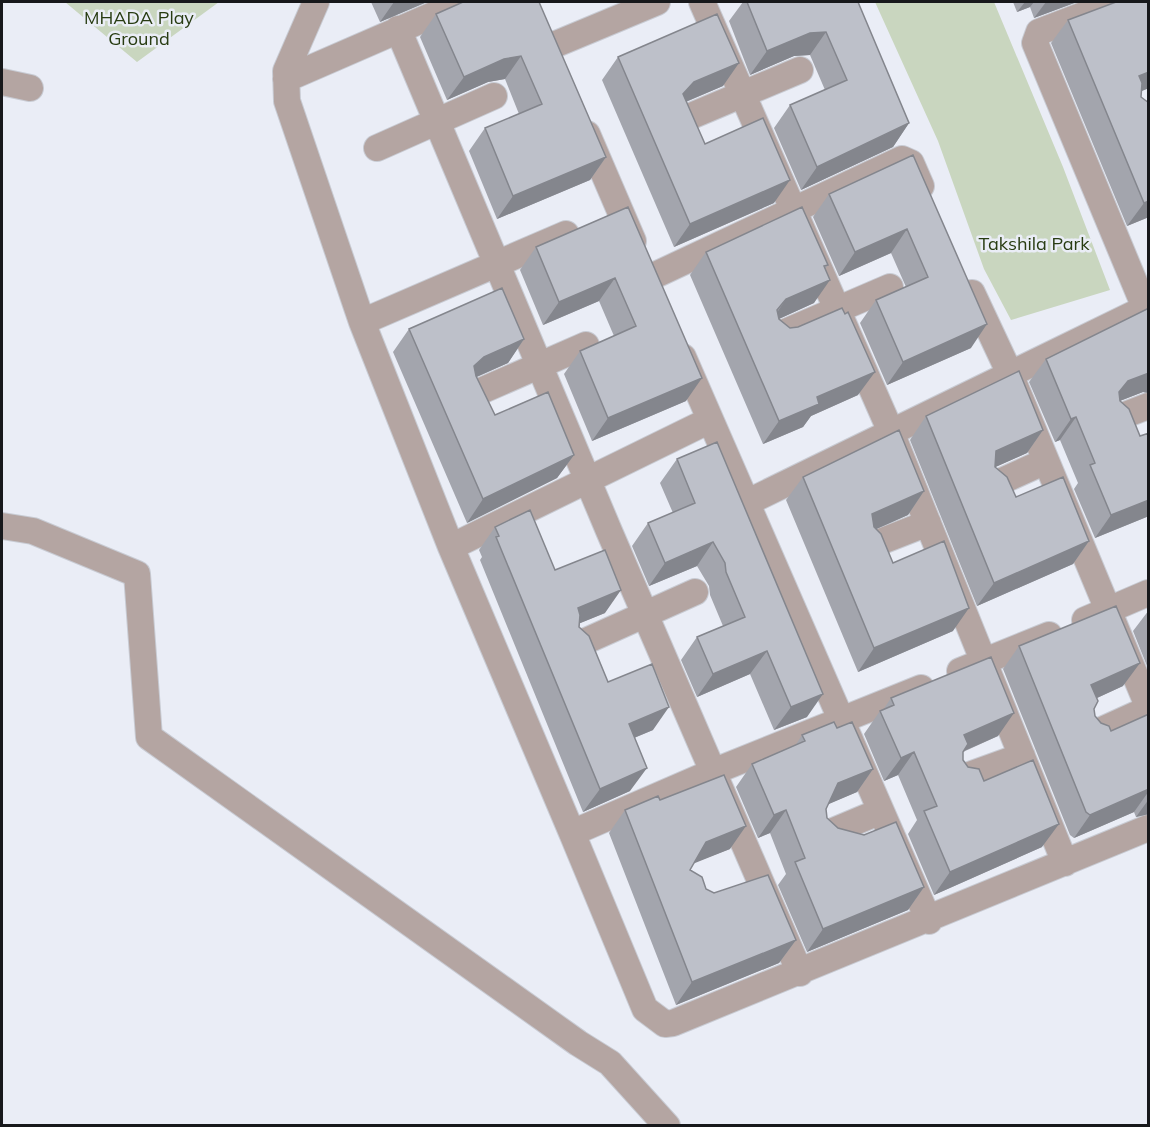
<svg xmlns="http://www.w3.org/2000/svg" width="1150" height="1127" font-family="Mulish,sans-serif">
  <style>
    .green { fill: #c9d6bf }
    .lines { fill: none; stroke-linecap: round; stroke-linejoin: round }
    .street-casing { stroke: #c8cbd3; stroke-width: 28 }
    .street { stroke: #b4a5a2; stroke-width: 26 }
    .wall { fill: #a3a5ad }
    .shaded-wall { fill: #84868d }
    .building { fill: #bdc0c9; stroke: #84868d; stroke-width: 1.5 }
    .labels { text-anchor: middle; stroke-width: 5; stroke-linejoin: round; paint-order: stroke }
    .park-label { font-size: 18px; fill: #283c12; stroke: #eaedf6 }
  </style>
  <rect width="100%" height="100%" fill="#eaedf6"/>
  <!-- green -->
  <path class="green" d="M65,2H219L137,62Z
    M875,2H994L1063,167L1110,290L1011,320L984,269L938,141Z"/>
  <g class="lines">
    <defs>
      <path id="street" d="M316,2L286,71L287,101L362,322L451,547L572,833L715,771L921,688
        M702,2L891,432L1065,863
        M1117,2L1039,32L1035,43L1148,315
        M398,29L609,531L800,973
        M549,47L657,2
        M286,79L463,2
        M2,82L30,88
        M684,119L800,70
        M587,134L633,241
        M377,148L494,96
        M649,278L902,159L911,163L921,186
        M972,293L1010,374L1148,706
        M362,322L566,234
        M776,336L890,287
        M683,357L929,921
        M474,394L586,345
        M1117,418L1148,406
        M993,485L1046,461
        M746,503L1148,307
        M2,526L33,531L137,574L149,737L578,1043L610,1063L667,1126
        M872,545L928,523
        M451,547L710,420
        M1085,620L1148,593
        M577,645L695,592
        M960,671L1049,635
        M1093,734L1148,709
        M961,778L1022,756
        M572,833L645,1009L665,1024L673,1023L1148,828
        M824,835L881,811"/>
    </defs>
    <!-- street casing -->
    <use href="#street" class="street-casing"/>
    <!-- street -->
    <use href="#street" class="street"/>
  </g>
  <!-- wall -->
  <path class="wall" d="M371,2H427L380,22Z
    M539,2L606,157L590,180L497,219L469,151L485,128L519,114L505,79L488,82L447,100L420,37L436,14Z
    M743,2H858L909,123L893,147L801,190L774,128L790,105L825,90L810,55L794,56L750,75L729,21Z
    M1013,2H1077L1034,18L1030,7L1017,12Z
    M1149,2V88L1141,91V97L1149,103V217L1127,226L1051,43L1068,20Z
    M618,57L723,86L686,102L705,144L774,203L674,247L602,80Z
    M913,155L971,348L887,385L860,323L876,300L906,287L891,253L839,276L813,217L829,194Z
    M628,207L686,401L592,441L564,374L580,351L614,336L599,301L543,325L520,270L536,247Z
    M706,252L828,265L825,269L814,303L779,319L790,328L798,327L845,314L858,395L811,416L803,427L763,444L690,275Z
    M1149,308V393L1143,392L1120,401L1140,436L1149,433V516L1095,538L1074,489L1078,483L1060,440L1055,442L1029,382L1046,359Z
    M409,329L524,339L508,363L477,377L495,415L574,455L557,478L467,523L393,352Z
    M926,416L1043,430L1027,453L995,467L1016,497L1089,541L1073,564L977,606L910,440Z
    M677,459L807,717L774,730L750,674L697,697L681,660L697,637L723,626L710,595L709,586L697,566L649,586L632,546L648,523L673,513L660,483Z
    M803,477L924,491L908,515L876,529L893,563L953,631L858,672L786,500Z
    M495,527L555,570L605,613L580,623L579,627L608,682L653,730L634,738L630,791L583,812L480,560L482,557L479,550Z
    M1149,610V671L1133,631Z
    M1019,646L1123,686L1097,698L1094,709L1095,716L1101,723L1111,731L1149,714V814L1136,817L1134,812L1074,838L1070,835L1003,669Z
    M891,698L998,736L963,752V760L968,767L984,781L1042,847L934,895L908,834L917,820L898,775L884,781L864,734L880,711L883,710Z
    M837,728L873,769L857,792L828,804L826,809L827,818L838,828L924,887L908,910L807,952L778,885L786,874L770,833L758,838L736,787L752,764L795,746L802,735Z
    M660,800L730,849L693,863L690,870L706,889L796,940L779,963L676,1005L609,833L625,810Z"/>
  <!-- shaded-wall -->
  <path class="shaded-wall" d="M394,2H427L380,22Z
    M1025,2H1034L1030,7L1017,12Z
    M1046,2H1077L1034,18Z
    M826,32L810,55L794,56L750,75L767,51L810,33Z
    M521,56L505,79L488,82L447,100L464,77L504,59Z
    M739,63L723,86L678,105L683,94L694,82Z
    M1149,72V88L1123,99L1139,76Z
    M909,123L893,147L801,190L817,167Z
    M606,157L590,180L497,219L513,196Z
    M790,180L774,203L674,247L690,224Z
    M1149,201V217L1127,226L1144,203Z
    M907,229L891,253L839,276L855,252Z
    M615,278L599,301L543,325L559,302Z
    M830,280L814,303L770,323L786,299Z
    M987,324L971,348L887,385L903,362Z
    M524,339L508,363L467,381L474,366L484,357Z
    M875,372L858,395L811,416L803,427L763,444L779,421L817,397Z
    M1149,373V393L1143,392L1112,404L1119,392L1128,381Z
    M702,378L686,401L592,441L608,418Z
    M1076,417L1060,440L1055,442L1071,419Z
    M1043,430L1027,453L980,474L996,451Z
    M574,455L557,478L467,523L483,499Z
    M924,491L908,515L856,538L872,514Z
    M1149,500V516L1095,538L1111,515Z
    M1089,541L1073,564L977,606L994,583Z
    M713,542L697,566L649,586L665,563Z
    M621,590L605,613L561,631L578,608Z
    M969,608L953,631L858,672L874,648Z
    M767,651L750,674L697,697L713,674Z
    M1140,663L1123,686L1075,708L1091,685Z
    M823,694L807,717L774,730L791,707Z
    M669,707L653,730L612,747L629,724Z
    M1014,713L998,736L948,758L964,735Z
    M914,752L898,775L884,781L901,758Z
    M647,768L630,791L583,812L600,789Z
    M873,769L857,792L822,807L838,783Z
    M1149,789V791L1134,812L1074,838L1090,815Z
    M1149,799V814L1136,817Z
    M786,810L770,833L758,838L774,815Z
    M1059,824L1042,847L934,895L950,872Z
    M746,826L730,849L690,865L706,842Z
    M924,887L908,910L807,952L823,929Z
    M796,940L779,963L676,1005L692,982Z"/>
  <!-- building -->
  <path class="building" d="M463,2H539L606,157L513,196L485,128L542,104L521,56L504,59L464,77L436,14Z
    M747,2H858L909,123L817,167L790,105L847,80L826,32L810,33L767,51Z
    M1116,2H1149V72L1139,76L1142,83L1141,97L1149,103V201L1144,203L1068,20Z
    M717,14L739,63L694,82L683,94L705,144L763,118L790,180L690,224L618,57Z
    M913,155L987,324L903,362L876,300L928,277L907,229L855,252L829,194Z
    M628,207L702,378L608,418L580,351L636,326L615,278L559,302L536,247Z
    M802,207L828,265L824,266L830,280L786,299L777,310L779,319L790,328L798,327L842,308L845,314L848,312L875,372L817,397L819,404L779,421L706,252Z
    M502,288L524,339L484,357L474,366L476,376L495,415L548,392L574,455L483,499L409,329Z
    M1149,308V373L1128,381L1119,392L1120,401L1129,409L1140,436L1149,433V500L1111,515L1090,465L1095,463L1076,417L1071,419L1046,359Z
    M1019,371L1043,430L996,451L995,467L1007,477L1016,497L1063,477L1089,541L994,583L926,416Z
    M899,430L924,491L872,514L874,527L881,534L893,563L944,541L969,608L874,648L803,477Z
    M717,442L823,694L791,707L767,651L713,674L697,637L745,617L726,572L725,563L713,542L665,563L648,523L695,503L677,459Z
    M530,510L555,570L605,550L621,590L578,608L580,615L579,627L589,636L608,682L652,664L669,707L629,724L647,768L600,789L496,537L499,536L495,527Z
    M1116,606L1140,663L1091,685L1098,701L1094,709L1095,716L1101,723L1109,726L1111,731L1149,714V789L1090,815L1086,812L1019,646Z
    M991,657L1014,713L964,735L968,744L963,752V760L968,767L979,769L984,781L1033,760L1059,824L950,872L924,811L937,806L914,752L901,758L880,711L894,705L891,698Z
    M834,722L837,728L852,722L873,769L838,783L826,809L827,818L838,828L864,835L896,822L924,887L823,929L795,862L805,858L786,810L774,815L752,764L805,741L802,735Z
    M724,775L746,826L706,842L690,870L702,877L706,889L714,893L768,875L796,940L692,982L625,810L658,796L660,800Z"/>
  <g class="labels">
    <!-- park labels -->
    <g class="park-label">
      <text x="139" y="24">MHADA Play<tspan x="139" dy="21">Ground</tspan></text>
      <text x="1034" y="250">Takshila Park</text>
    </g>
  </g>
  <!-- border -->
  <rect width="1150" height="1127" fill="none" stroke="#17181b" stroke-width="6"/>
</svg>
